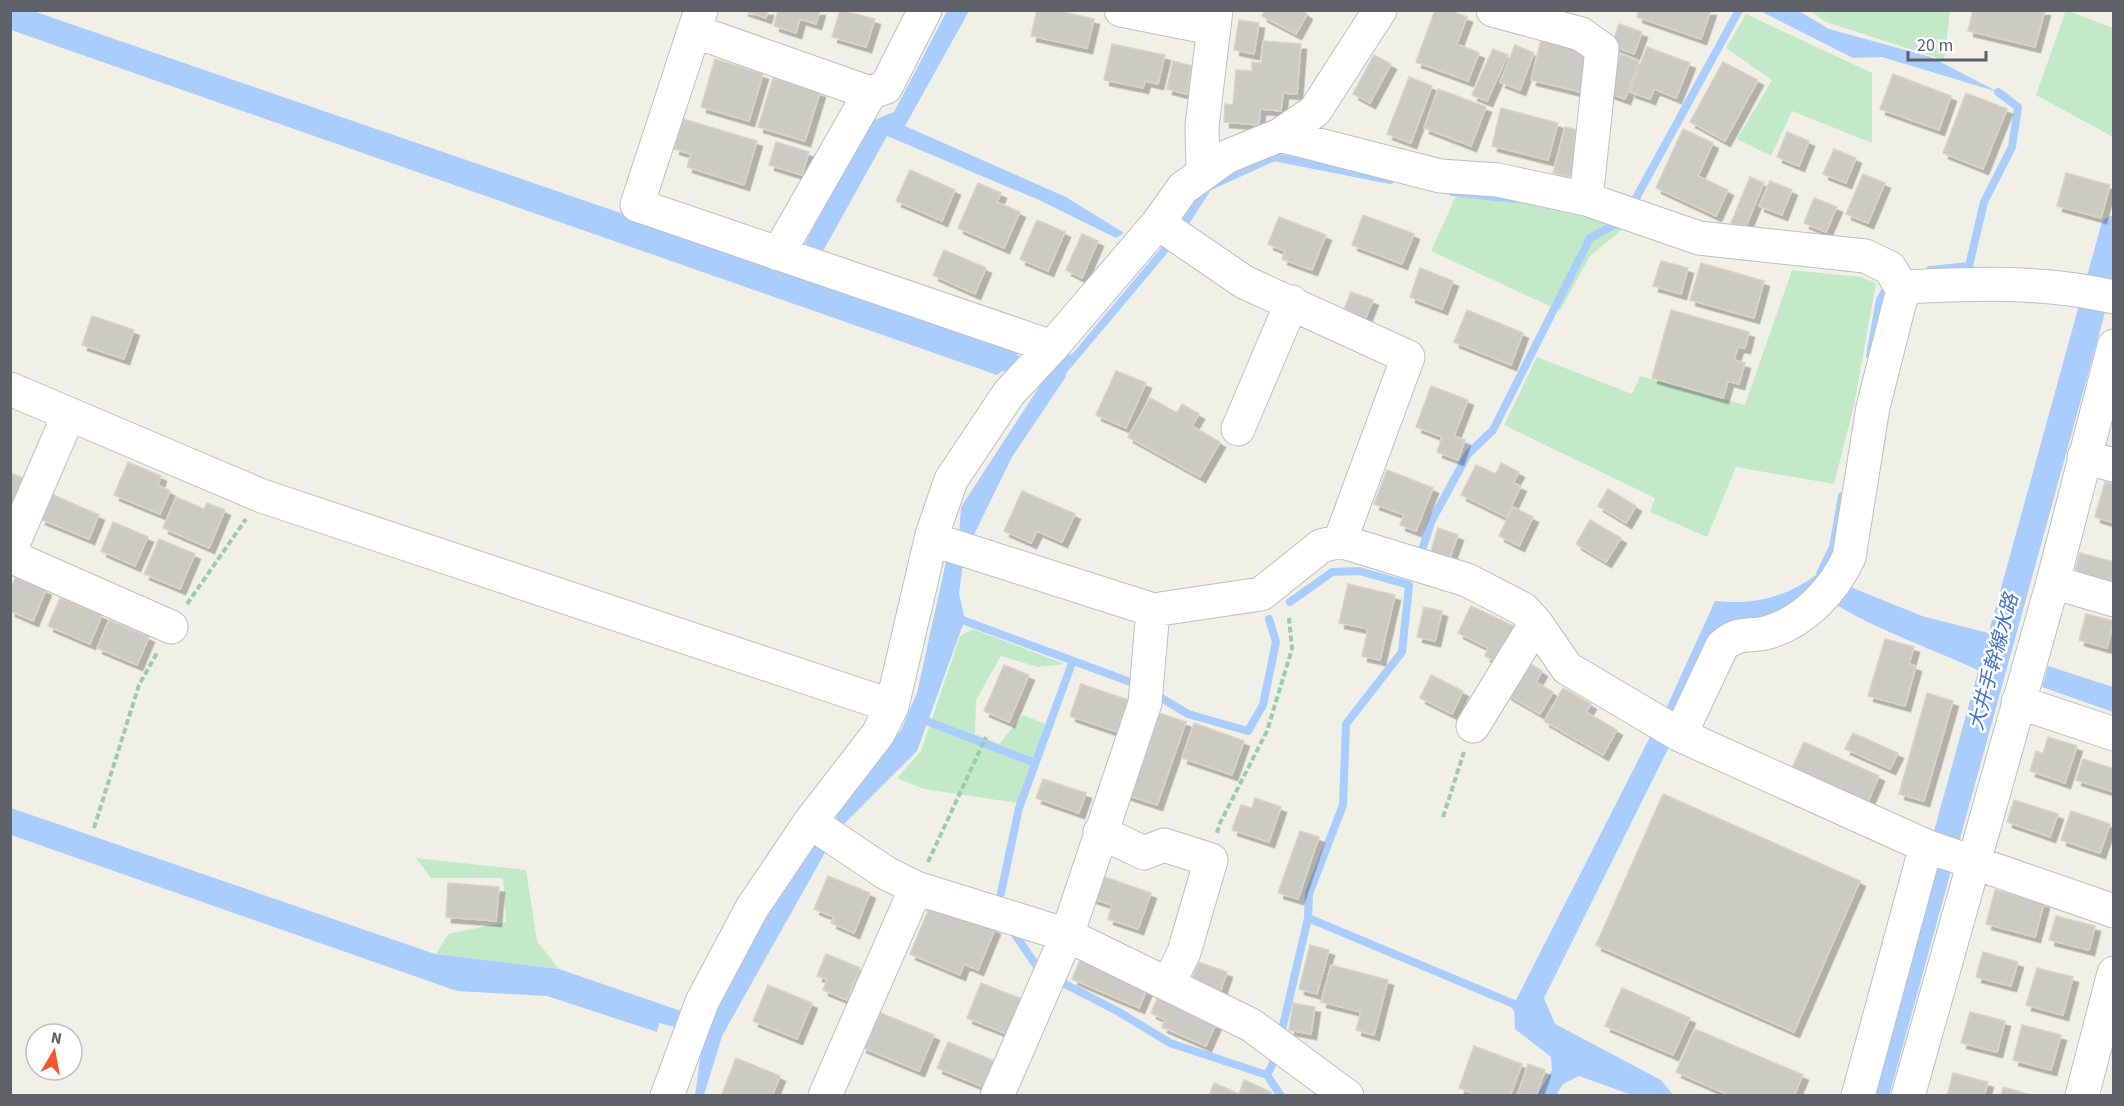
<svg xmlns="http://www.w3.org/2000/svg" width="2124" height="1106" font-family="'Source Sans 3','Noto Sans JP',sans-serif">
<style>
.green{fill:#c3eac8}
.water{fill:#a9cdff}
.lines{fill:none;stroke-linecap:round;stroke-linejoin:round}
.stream{stroke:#a9cdff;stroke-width:8}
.canal{stroke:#a9cdff;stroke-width:27}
.building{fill:#cccbc3;stroke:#d7d4c5;stroke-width:1.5;filter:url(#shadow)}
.minor-casing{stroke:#bebfc6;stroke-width:35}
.path{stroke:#9bcbb0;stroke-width:4;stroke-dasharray:6 3;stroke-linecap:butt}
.minor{stroke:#fff;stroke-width:33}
.labels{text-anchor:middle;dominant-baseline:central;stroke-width:5;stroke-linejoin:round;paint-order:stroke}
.water-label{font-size:20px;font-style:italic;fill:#4371cb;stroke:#fff}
</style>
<defs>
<filter id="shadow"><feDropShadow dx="5.5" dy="5.5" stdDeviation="0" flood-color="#0004"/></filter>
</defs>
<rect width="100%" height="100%" fill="#f1f0e7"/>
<path class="green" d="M2066,10l47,18v109l-77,-42z
M1811,11h139l-6,49 -118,-38z
M1746,14l126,59v70l-80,-32 -21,45 -34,-17 35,-59 -46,-32z
M1459,189l142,23 23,16 -34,28 -30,55 -129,-60z
M1792,270l69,7 15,6 -22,122 -20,79 -98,-17 -29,70 -57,-25 5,-14 -151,-73 33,-68 95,37 8,-18 105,29z
M973,629l92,35 -27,3 -37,-11 -25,44 -1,34 24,10 24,-29 23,9 -29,79 -93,-14 -27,-11 24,-27 39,-115z
M416,858l110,12 11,71 22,28 -123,-15 12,-20 58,-12 -3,-44h-72z"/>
<path class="water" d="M11,11h22l986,339 -2,5 5,3 -12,14 -8,-1 -5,4 -986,-345z
M947,11h22l-64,115 161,71 58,36 -8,5 -77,-38 -152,-64 -69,124 -17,-9 68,-129 25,-10z
M1760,11h39l30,18 102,28 67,35 -116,-35 -29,1z
M1071,353l-6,25 -53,79 -48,98 -5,39 6,25 -48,132 -74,74 -7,-5 3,-14 62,-76 16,-37 30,-136 12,-22 2,-28 91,-140z
M1839,546l-25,43 -38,26 -52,11 -46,96 -15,-7 52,-114c37,4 70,-3 101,-26 9,-6 16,-20 23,-29z
M1848,586l74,30 70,18 -10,38c-51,-24 -104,-41 -152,-71z
M2048,666l65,21v25l-71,-25z
M1651,735l18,12 -125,251 11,26 106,56 12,15h-41l-53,-19 -16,8 -7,11h-19l15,-25 -1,-13 -36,-28 -1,-25z
M11,808l424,146 124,15 122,42 -6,16 -16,-4 -2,9 -110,-36 -90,-5 -446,-156z
M817,845l9,6 -104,185 -18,59 -9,1 7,-52 30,-67 72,-126z"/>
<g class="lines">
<path class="stream" d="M1452,192l62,7
M1636,198l103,-188
M1184,224l24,-37 66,-30 116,23
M1930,270l39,-4 15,-64 28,-55 6,-40 -20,-15
M1870,355l10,-55 9,-16
M1063,371l105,-125
M1420,556l12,-36 36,-66 25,-24 97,-192 28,-15
M1820,574l13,-27 9,-51
M957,618l176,65
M1158,696l30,18 60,17 15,-26 13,-63 -7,-23
M919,718l116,45
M1001,893l18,-85 53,-145
M1308,918l206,86 5,8
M1014,933l24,35
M1063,983l56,29 51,31 97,32
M1282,1030l26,-112 1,-24 34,-89 3,-81 56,-72 7,-67 -50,-14 -27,1 -42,30
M1274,1061l-7,14 14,21"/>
<path class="canal" d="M1875,1096l239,-867"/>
</g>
<path class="building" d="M742,10h26l-2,8z
M778,10h42l-4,14 -16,-5 -4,14 -22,-7z
M840,10l35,9 -9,28 -34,-10z
M1037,10h18l39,9 -7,29 -56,-12z
M1265,10h36l6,4 -11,20 -34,-18z
M1435,10h14l18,7 -10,27 22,9 -11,28 -52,-19z
M1639,10h72l-10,29 -64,-22z
M1973,10h72l-10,37 -67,-16z
M1239,20l20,3 -5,31 -20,-4z
M1619,24l23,8 -8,22 -22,-9z
M1542,36l51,13 -12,43 -50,-12z
M1263,41l38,3 -4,50 -14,-1 -2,18 -21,-2 -1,16 -35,-3 1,-18 8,1 3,-35 16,1v-9l9,1z
M1112,44l53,11 -7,29 -13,-3 -2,7 -39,-8z
M1515,45l19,8 -14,37 -20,-8z
M1647,47l43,16 -14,35 -22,-9 -4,10 -20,-7z
M1493,49l15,6 -21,46 -15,-6z
M1620,54l19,7 -14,38 -19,-7z
M1374,55l17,9 -21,39 -17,-9z
M715,59l48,15 -14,47 -48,-14z
M1173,61l19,5 -5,28 -20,-5z
M1723,62l35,18 -33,61 -35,-19z
M1893,74l58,22 -12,34 -59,-21z
M1409,77l23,9 -21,57 -24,-9z
M773,78l47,14 -15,49 -47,-14z
M1438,89l48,18 -15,39 -47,-18z
M1966,93l41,16 -24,60 -40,-16z
M1501,108l57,15 -10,37 -56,-14z
M683,119l74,22 -13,44 -57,-18 4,-13 -17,-5z
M1565,127l23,6 -12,45 -23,-5z
M1683,129l30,14 -15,33 30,14 -12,26 -60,-28z
M1787,132l22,9 -10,25 -22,-9z
M776,142l33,10 -7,23 -33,-10z
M1834,149l22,9 -10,25 -23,-9z
M910,170l45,20 -13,31 -46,-20z
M2066,173l44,12 -9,33 -44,-12z
M1863,174l22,9 -17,40 -22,-9z
M1750,177l14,6 -19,45 -14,-5z
M1770,181l22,9 -10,25 -23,-9z
M978,183l23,10 -4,9 23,10 -16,36 -46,-20z
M1814,198l23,9 -11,25 -22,-9z
M1363,215l51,19 -12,30 -50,-19z
M1279,217l47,18 -14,35 -30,-11 3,-8 -17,-7z
M1037,220l28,12 -17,39 -28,-12z
M1082,234l16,7 -16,37 -16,-8z
M944,250l42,18 -11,26 -42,-19z
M1661,261l27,7 -7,26 -28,-8z
M1701,263l63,18 -10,37 -64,-18z
M1420,268l33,13 -11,28 -32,-12z
M1351,292l22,8 -9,22 -22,-8z
M1467,310l56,23 -12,32 -57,-23z
M1671,310l78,22 -4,16 -7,-1 -4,13 11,3 -6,21 -11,-3 -5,17 -71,-20z
M92,316l42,14 -10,29 -42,-14z
M1116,371l30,12 -20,45 -30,-13z
M1431,386l37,14 -14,36 11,4 -7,20 -21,-8 5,-15 -26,-10z
M1150,398l27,15 5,-9 17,10 -7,12 28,16 -20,35 -72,-40z
M128,462l33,14 -3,9 12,6 -10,23 -46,-19z
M1501,463l18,9 -6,11 8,3 -15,31 -45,-22 15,-30 20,9z
M1387,470l46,18 -17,43 -16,-6 4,-10 -30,-11z
M10,473l15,6 -15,34z
M2105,482l9,2v39l-19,-6z
M1608,489l28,17 -10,17 -28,-17z
M1022,491l53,23 -13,28 -25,-11 -6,12 -27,-12z
M51,494l48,21 -10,24 -49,-20z
M176,497l28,12 3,-6 18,7 -16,38 -46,-20z
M1513,507l20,10 -14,29 -20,-10z
M1590,520l31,18 -15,24 -30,-18z
M113,522l35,15 -13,29 -34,-15z
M1438,528l20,7 -10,28 -19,-6z
M159,539l36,15 -15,35 -36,-15z
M2080,553l34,9 -2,20 -37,-11z
M16,577l30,13 -13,31 -23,-10v-21z
M1348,584l47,11 -15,65 -18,-4 6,-27 -29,-6z
M60,598l42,17 -12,29 -42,-18z
M1471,606l45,21 -18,36 -13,-7 3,-8 -30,-15z
M1424,607l18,4 -7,30 -18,-4z
M2086,614l28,7 -7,27 -28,-8z
M109,620l40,17 -12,28 -40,-17z
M1885,639l29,8 -5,17 7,2 -11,40 -37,-10z
M1526,661l16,10 -6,11 17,10 -13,22 -34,-20z
M1004,665l25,10 -20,47 -25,-11z
M1431,675l32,16 -11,23 -32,-16z
M1081,684l50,17 -11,32 -50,-17z
M1563,688l28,16 -5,8 31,18 -14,25 -59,-34z
M1927,693l26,8 -29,100 -25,-7z
M1153,711l33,11 -29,83 -33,-11z
M1194,723l50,18 -12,34 -50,-17z
M1853,733l45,20 -8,16 -45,-20z
M2048,737l29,9 -12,37 -35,-12 6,-20 7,3z
M1804,742l75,34 -12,28 -76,-34z
M2083,759l31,10v23l-38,-12z
M1043,779l43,14 -7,20 -43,-15z
M1663,794l197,87 -66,151 -198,-87z
M1255,798l26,9 -12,35 -37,-12 9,-25 11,3z
M2014,800l44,14 -8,23 -43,-15z
M2071,811l39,13 -10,29 -39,-13z
M1300,831l19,6 -21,62 -20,-6z
M1099,875l52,18 -13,36 -30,-10 4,-14 -21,-7z
M828,876l42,17 -16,40 -23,-10 3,-6 -20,-8z
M448,883l51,4 -3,34 -50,-4z
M1995,890l49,13 -9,34 -49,-13z
M931,903l64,26 -17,41 -14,-6 -4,11 -50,-21z
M2056,916l39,10 -6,24 -40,-10z
M1310,945l19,5 -12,44 -18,-5z
M1983,952l35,10 -7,24 -35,-9z
M826,954l34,14 -13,32 -24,-10 4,-11 -10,-3z
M1081,958l67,29 -9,21 -67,-29z
M1198,962l29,10 -7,21 -29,-10z
M1331,965l57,15 -14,55 -18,-5 5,-18 -40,-10z
M2037,968l36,9 -10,38 -37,-10z
M981,983l41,16 -15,35 -40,-16z
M768,985l44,18 -15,36 -44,-18z
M1622,988l68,30 -17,37 -68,-29z
M1159,994l59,25 -12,27 -44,-19 3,-7 -14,-7z
M1293,1003l22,4 -4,27 -22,-4z
M876,1011l58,24 -15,36 -58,-24z
M1970,1012l35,9 -8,31 -36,-9z
M2022,1025l39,10 -10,35 -38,-10z
M1695,1029l108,46 -9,21h-63l-55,-24z
M948,1042l49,20 -11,26 -49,-20z
M1474,1046l48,18 -12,32h-30l-21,-8z
M736,1058l44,18 -8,20 -50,-2z
M1528,1064l17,6 -9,26h-19z
M1953,1073l35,9 -4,14h-37z
M1244,1080l27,12 -1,4h-61l5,-13 25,11z
M2003,1087l31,9h-33z"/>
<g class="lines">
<defs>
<path id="minor" d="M701,10l-64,195 415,142
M1121,10l91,18
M1493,10l88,24 21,15 -16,150
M694,31l176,62
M1280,135l160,41 58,4 88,19 113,39 166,18 25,12 8,14 8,5c71,-4 137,-6 208,10
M1203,172l-1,-46 14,-116
M1158,223l86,59 164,75 -68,184
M778,254l92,-161 16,-6 39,-77
M10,389l252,107 630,210
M1238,429l54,-127
M2084,457l30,8
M931,539l222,71 108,-16 60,-48 19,-5 127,39 56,29 13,14 31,45 113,67 246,111 188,65
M10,551l59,-137
M10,556l161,71
M2053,582l61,18
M2018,702l96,32
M1473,726l63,-103
M1680,735l42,-89c18,-16 27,-8 47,-14 36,-11 65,-42 80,-75l24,-150 27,-106 6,-14
M810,822l76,51 30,15 151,47 184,90 96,71
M1100,832l44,21 20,-8 47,15 -27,92 -15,31
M667,1096l35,-94 50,-94 58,-86 68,-88 14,-28 40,-171 19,-55 58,-87 43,-46 106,-124 25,-35 43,-31 54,-22 35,-24 65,-101
M825,1096l91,-208
M997,1096l70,-161 78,-232 8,-93
M1858,1096l68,-250
M1908,1096l145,-514 61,-236
M2082,1096l32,-123"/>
</defs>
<use href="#minor" class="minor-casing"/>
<path class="path" d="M187,604l59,-85
M1443,817l21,-65
M94,828l45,-143 19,-34
M1217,833l3,-10 47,-92 25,-82 -3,-31
M928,862l58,-125"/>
<use href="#minor" class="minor"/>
</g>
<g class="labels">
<g class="water-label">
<text transform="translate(1994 662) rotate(-75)">大井手幹線水路</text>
</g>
</g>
<rect width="2124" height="1106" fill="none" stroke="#5e6168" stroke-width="24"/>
<g transform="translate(54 1052) rotate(10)"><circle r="28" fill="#ffffff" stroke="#bfc0c3" stroke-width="1.5"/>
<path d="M0-4.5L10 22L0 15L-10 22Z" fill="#f3582b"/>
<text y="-9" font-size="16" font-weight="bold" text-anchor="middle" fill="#5e6168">N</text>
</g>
<path d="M1908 51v9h78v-9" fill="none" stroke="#5e6168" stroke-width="3"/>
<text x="1917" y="51" font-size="18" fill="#5e6168" stroke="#ffffff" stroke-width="4.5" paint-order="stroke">20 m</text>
</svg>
